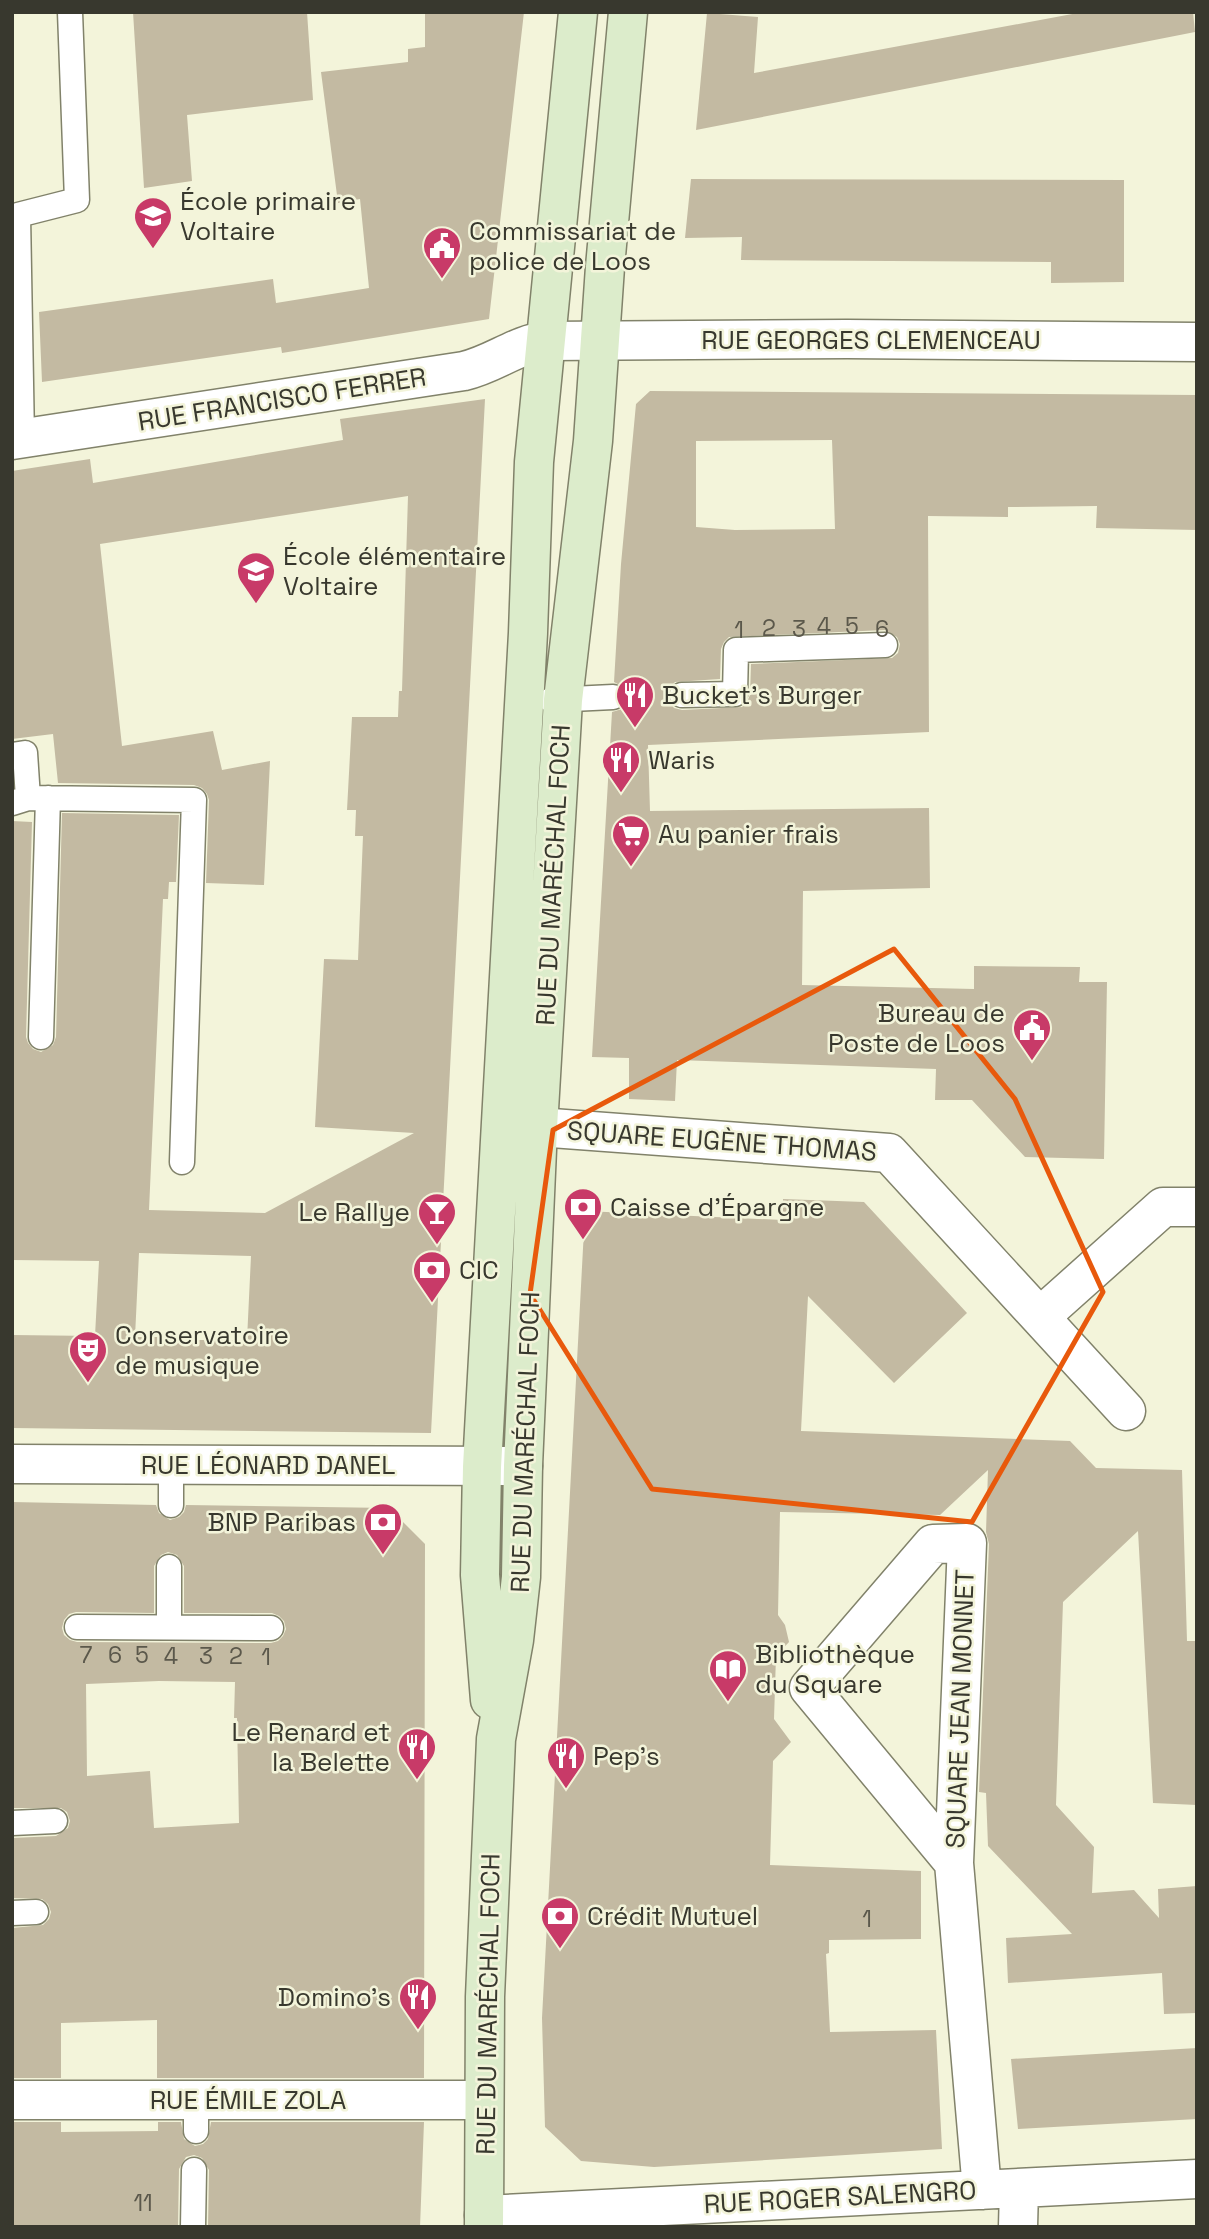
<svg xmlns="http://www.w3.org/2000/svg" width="1209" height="2239" font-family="'Space Grotesk',sans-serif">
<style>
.building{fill:#c3baa2;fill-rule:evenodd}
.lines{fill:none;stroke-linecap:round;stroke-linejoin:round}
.service-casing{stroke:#81826a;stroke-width:27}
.minor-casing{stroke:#81826a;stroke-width:41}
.secondary-casing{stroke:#81826a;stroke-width:41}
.service{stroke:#fff;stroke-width:24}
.minor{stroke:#fff;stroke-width:38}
.secondary{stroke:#dceccb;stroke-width:38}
.marked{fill:none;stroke:#e8590c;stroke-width:5;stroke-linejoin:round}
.labels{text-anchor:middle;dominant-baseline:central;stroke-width:5;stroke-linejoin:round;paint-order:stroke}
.number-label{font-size:23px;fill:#5b584b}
.poi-label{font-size:26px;fill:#38382e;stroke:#f3f4da;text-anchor:start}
.street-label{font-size:26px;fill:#38382e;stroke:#f3f4da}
</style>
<rect width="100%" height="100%" fill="#f3f4da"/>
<path class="building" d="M133,12h174l6,88 -126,15 5,66 -48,7z
M425,12h99l-35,307 -207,34 -1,-6 -239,35 -3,-70 234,-33 3,24 93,-15 -9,-89 -22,4 -17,-131 87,-10v-13l17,-2z
M1083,12h110l2,20 -499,98 11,-117 51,4 -4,56z
M691,179l433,1v102l-73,1v-21l-310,-2 1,-23 -57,1z
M650,391l547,4v135l-101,-2 1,-22 -89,1v10l-80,-1 1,216 -281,13 2,66 279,-3 1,80 -127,3 -1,94 172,4v-23l106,1 -1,15h28l-3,177 -79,-2 -53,-57h-37l1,-31 -259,-9 -2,41 -46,-2v-41l-37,-1 20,-345 10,-3 6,-12 -3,-9 -11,-6 7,-118 15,-160zM832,440l3,89 -100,1 -39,-3v-86zM885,630l12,7 3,7 -2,9 -6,5 -141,6 -1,31 -3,7 -5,5 -60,3 -8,-2 -5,-6v-14l6,-6 45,-3 1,-30 3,-7 5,-5z
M485,399l-54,1034 -419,-5v-93l83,1 4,-75 -87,-1v-439l20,1 -6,215 2,6 5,6 8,3 12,-7 3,-8 6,-224 117,2 -3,67h-7l-1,17h-5l-14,311 116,3 149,-80 -99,-6 9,-168 34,1 5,-124h-8l1,-26h-9l5,-93h46l1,-26h3l6,-195 -308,48 22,202 91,-15 9,39 48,-9 -6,124 -58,-2 3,-83 -2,-6 -5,-6 -8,-3 -136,-2 -5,-49 -41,5v-268l78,-12 3,24 250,-43 -3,-21zM139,1253l112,3 -4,84h-81v-3h-31z
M783,1199l81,3 103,111 -73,70 -86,-87 -7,135 269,10 26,27 86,2 5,171h10v164l-44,-2 -15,-272 -75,71 -7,203 38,42 -2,46 42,-3 25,28 -1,-29 39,-3v127l-33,1 -2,-41 -154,10 -2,-45 66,-4 -84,-88 -2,-53 -7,-1 10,-248 -3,-12 2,-62 -48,45 -160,-3 -2,103 7,10 4,17 -13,14 -2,63 17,23 -18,19 -3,104 151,6v68l-92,1v13l-3,1 4,78 106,-2 6,119 -288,18 -73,-6 -36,-34 -3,-109 43,-807 198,9z
M12,1502l144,3 3,8 11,7 9,-3 5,-5 2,-7 203,3 36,36 -1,534h-267v-58l-96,3v55h-49v-150l31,-3 6,-6 2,-7 -3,-8 -6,-5 -30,-1v-60l44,-2 12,-8 2,-7 -3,-9 -6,-4h-49zM168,1552l9,3 7,11v47h88l7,3 5,5 2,8 -3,7 -5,5 -7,2 -194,-1 -7,-2 -6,-5 -2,-7 2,-8 5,-6 7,-2 78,1v-47l7,-11zM159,1681l76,1 -1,36h3l2,105 -85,5 -4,-57 -63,5 -1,-92z
M1197,2048v71l-179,10 -7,-70z
M12,2122h49v10l97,-1v-9h23l3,17 11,7 8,-2 5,-5 3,-17h213l-4,105h-212l1,-57 -7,-12 -8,-3 -8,2 -7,12 -1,58h-166z"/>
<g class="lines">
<defs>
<path id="service" d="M22,439l-4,-224 59,-15 -7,-188
M682,695l53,-1 1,-44 149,-5
M551,700l62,-3
M12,755l13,-2 3,45
M12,803l16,-5 166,2 -12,362
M41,1037l7,-239
M171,1505v-41
M77,1627l194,1
M169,1627v-60
M12,1823l43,-2
M12,1913l24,-1
M196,2131v-31
M193,2227l1,-57"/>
<path id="minor" d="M12,440l452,-69c30,-7 53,-27 82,-30l301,-2 350,3
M507,1127h31l351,26 237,258
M1041,1316l122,-109h34
M12,1464l511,2
M954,1863l-145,-175 124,-144 34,-1 -13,320 28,327
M12,2100h472
M484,2215l713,-36
M1018,2227l1,-39"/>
<path id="secondary" d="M490,1700l-10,-125 2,-108 46,-834 6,-171 44,-450
M484,2227l1,-230 11,-258 18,-99 7,-63 2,-111 15,-339 25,-427 30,-259 12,-174 23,-255"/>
</defs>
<use href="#service" class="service-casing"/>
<use href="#minor" class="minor-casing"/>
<use href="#secondary" class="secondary-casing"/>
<use href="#service" class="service"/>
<use href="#minor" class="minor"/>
<use href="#secondary" class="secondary"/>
</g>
<path class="marked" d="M894,949l121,150 88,193 -131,230 -320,-33 -122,-195 23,-164z"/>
<defs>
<symbol id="school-pin" viewBox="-11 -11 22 30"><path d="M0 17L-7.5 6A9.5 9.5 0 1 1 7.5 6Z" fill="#c83a68" stroke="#f3f4da"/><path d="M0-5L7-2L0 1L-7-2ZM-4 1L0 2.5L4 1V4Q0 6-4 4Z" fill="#fff"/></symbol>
<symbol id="civic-pin" viewBox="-11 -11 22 30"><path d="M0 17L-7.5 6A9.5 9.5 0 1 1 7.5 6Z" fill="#c83a68" stroke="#f3f4da"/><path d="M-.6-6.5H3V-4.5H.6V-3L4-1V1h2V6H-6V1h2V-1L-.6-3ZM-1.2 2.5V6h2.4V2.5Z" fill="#fff"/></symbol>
<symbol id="restaurant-pin" viewBox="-11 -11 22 30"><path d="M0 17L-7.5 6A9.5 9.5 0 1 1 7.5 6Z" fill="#c83a68" stroke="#f3f4da"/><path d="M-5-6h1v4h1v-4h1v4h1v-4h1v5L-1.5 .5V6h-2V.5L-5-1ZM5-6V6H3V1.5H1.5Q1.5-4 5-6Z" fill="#fff"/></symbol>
<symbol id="supermarket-pin" viewBox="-11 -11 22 30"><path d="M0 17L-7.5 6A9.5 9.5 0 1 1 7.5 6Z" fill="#c83a68" stroke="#f3f4da"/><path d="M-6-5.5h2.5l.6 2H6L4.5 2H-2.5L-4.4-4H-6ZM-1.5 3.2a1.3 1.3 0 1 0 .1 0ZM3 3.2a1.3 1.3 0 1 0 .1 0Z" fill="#fff"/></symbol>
<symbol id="bank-pin" viewBox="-11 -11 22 30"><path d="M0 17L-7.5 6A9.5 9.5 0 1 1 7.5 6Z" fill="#c83a68" stroke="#f3f4da"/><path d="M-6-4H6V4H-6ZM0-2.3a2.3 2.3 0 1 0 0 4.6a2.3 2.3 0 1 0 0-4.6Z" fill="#fff"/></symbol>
<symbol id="bar-pin" viewBox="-11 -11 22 30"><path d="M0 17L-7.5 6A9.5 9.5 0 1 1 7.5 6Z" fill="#c83a68" stroke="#f3f4da"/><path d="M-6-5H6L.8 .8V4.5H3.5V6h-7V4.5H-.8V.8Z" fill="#fff"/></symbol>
<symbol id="theatre-pin" viewBox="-11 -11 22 30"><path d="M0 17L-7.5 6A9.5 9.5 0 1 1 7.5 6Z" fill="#c83a68" stroke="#f3f4da"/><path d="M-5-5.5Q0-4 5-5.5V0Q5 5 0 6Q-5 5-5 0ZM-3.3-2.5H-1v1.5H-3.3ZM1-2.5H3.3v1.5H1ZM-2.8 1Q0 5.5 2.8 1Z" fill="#fff"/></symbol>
<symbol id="library-pin" viewBox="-11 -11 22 30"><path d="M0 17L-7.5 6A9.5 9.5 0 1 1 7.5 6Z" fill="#c83a68" stroke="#f3f4da"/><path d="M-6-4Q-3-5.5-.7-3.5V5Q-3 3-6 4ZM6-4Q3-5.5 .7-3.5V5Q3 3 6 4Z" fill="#fff"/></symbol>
</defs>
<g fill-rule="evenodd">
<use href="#school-pin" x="131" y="194" width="44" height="60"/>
<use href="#civic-pin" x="420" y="224" width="44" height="60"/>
<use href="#school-pin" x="234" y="549" width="44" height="60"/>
<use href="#restaurant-pin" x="613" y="673" width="44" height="60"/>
<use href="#restaurant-pin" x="599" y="738" width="44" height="60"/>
<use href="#supermarket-pin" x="609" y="812" width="44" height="60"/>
<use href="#civic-pin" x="1010" y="1006" width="44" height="60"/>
<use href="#bank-pin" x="561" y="1185" width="44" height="60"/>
<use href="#bar-pin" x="415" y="1190" width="44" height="60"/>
<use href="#bank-pin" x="410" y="1248" width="44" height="60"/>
<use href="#theatre-pin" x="66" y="1328" width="44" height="60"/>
<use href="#bank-pin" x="361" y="1500" width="44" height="60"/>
<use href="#library-pin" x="706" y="1647" width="44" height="60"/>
<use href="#restaurant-pin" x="395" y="1725" width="44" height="60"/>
<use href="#restaurant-pin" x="544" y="1734" width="44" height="60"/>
<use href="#bank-pin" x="538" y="1894" width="44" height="60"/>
<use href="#restaurant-pin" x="396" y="1975" width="44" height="60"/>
</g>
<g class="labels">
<g class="number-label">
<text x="824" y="626">4</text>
<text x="852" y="626">5</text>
<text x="769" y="628">2</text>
<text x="799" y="629">3</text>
<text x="882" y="629">6</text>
<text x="739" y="630">1</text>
<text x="86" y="1655">7</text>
<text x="115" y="1655">6</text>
<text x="142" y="1655">5</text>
<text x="171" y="1656">4</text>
<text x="206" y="1656">3</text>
<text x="236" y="1656">2</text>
<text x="266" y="1657">1</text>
<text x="867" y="1919">1</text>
<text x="143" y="2203">11</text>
</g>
<g class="poi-label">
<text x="180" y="201">École primaire<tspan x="180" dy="30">Voltaire</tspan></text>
<text x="469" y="231">Commissariat de<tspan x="469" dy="30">police de Loos</tspan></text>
<text x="283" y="556">École élémentaire<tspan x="283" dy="30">Voltaire</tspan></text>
<text x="662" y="695">Bucket's Burger</text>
<text x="648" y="760">Waris</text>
<text x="658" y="834">Au panier frais</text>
<text x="1005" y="1013" text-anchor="end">Bureau de<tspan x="1005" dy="30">Poste de Loos</tspan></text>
<text x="610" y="1207">Caisse d'Épargne</text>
<text x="410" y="1212" text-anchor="end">Le Rallye</text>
<text x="459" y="1270">CIC</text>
<text x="115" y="1335">Conservatoire<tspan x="115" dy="30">de musique</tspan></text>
<text x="356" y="1522" text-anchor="end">BNP Paribas</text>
<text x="755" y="1654">Bibliothèque<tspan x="755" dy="30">du Square</tspan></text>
<text x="390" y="1732" text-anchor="end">Le Renard et<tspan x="390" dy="30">la Belette</tspan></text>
<text x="593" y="1756">Pep's</text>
<text x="587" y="1916">Crédit Mutuel</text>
<text x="391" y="1997" text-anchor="end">Domino's</text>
</g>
<g class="street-label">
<text x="871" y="340">RUE GEORGES CLEMENCEAU</text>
<text transform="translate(282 399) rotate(-9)">RUE FRANCISCO FERRER</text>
<text transform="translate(553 875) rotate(-87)">RUE DU MARÉCHAL FOCH</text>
<text transform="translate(722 1141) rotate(4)">SQUARE EUGÈNE THOMAS</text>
<text transform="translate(525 1442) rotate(-88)">RUE DU MARÉCHAL FOCH</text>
<text x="268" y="1465">RUE LÉONARD DANEL</text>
<text transform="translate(960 1709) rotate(-88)">SQUARE JEAN MONNET</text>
<text transform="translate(488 2004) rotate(-89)">RUE DU MARÉCHAL FOCH</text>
<text x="248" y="2100">RUE ÉMILE ZOLA</text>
<text transform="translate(840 2197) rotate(-3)">RUE ROGER SALENGRO</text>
</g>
</g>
<rect width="1209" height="2239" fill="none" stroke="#38382e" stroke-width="28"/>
</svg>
